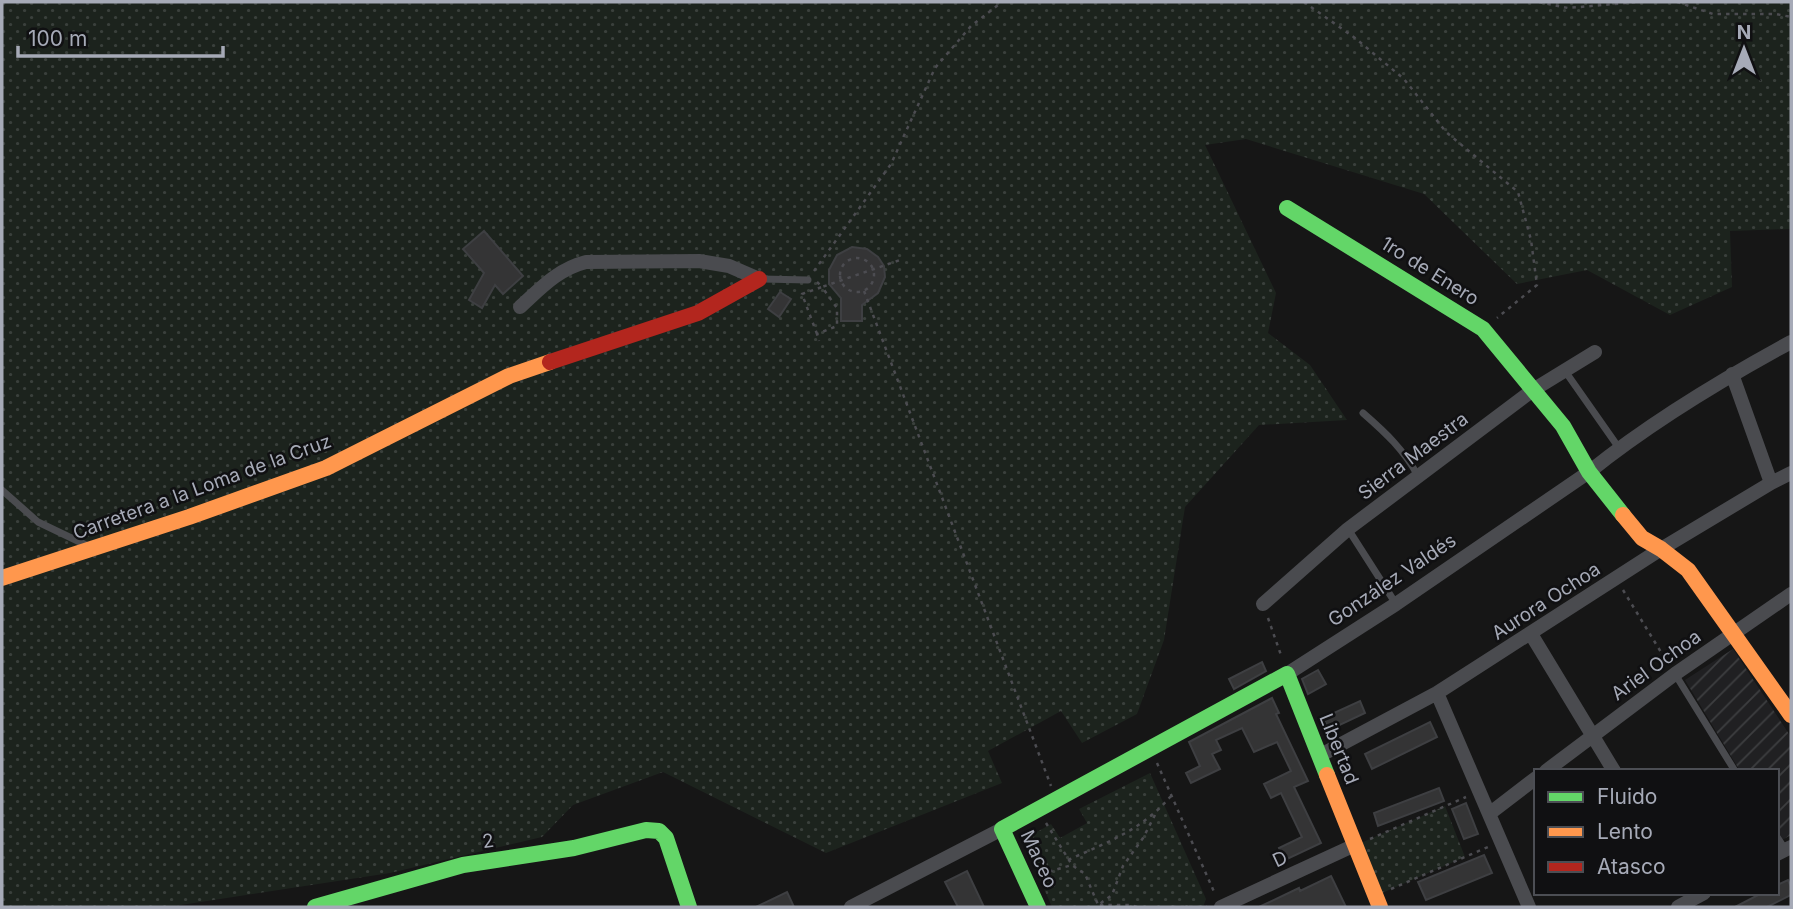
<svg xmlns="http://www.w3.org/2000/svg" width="1793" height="909" font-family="Inter,sans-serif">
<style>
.industrial{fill:url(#industrial-furrows)}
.grass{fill:url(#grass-dots)}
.building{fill:#343435;stroke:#3e3f42;stroke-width:2}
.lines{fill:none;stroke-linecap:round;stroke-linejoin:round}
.path{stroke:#4c4c51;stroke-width:2.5;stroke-dasharray:3.5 5;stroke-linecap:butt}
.lane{stroke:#4a4b4f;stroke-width:7}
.street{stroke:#4a4b4f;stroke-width:14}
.fast{stroke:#63d668;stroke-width:16}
.slow{stroke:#ff974d;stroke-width:16}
.jam{stroke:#b3261e;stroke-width:16}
.labels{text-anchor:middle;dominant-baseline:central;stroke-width:5;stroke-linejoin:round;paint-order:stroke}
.street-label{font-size:19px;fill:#a6aab7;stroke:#101012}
</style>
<defs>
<pattern id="industrial-furrows" width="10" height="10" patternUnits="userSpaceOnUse" patternTransform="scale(1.75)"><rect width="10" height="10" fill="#202022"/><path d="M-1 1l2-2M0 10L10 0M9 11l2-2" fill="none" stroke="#3d3e40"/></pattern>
<pattern id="grass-dots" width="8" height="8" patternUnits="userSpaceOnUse" patternTransform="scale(1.75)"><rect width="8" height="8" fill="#1c231d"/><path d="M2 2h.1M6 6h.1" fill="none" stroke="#3a403c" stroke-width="1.8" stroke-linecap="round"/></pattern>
</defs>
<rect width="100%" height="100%" fill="#161616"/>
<path class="industrial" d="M1733,649l58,88v98l-9,5 -5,-8v-61h-37l-55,-91z"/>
<path class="grass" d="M2,2h1789v227l-61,2 2,56 -62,28 -83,-45 -70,14 -93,-90 -178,-55 -41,6 71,148 -8,40 42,32 37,55 -88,5 -74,82 -21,133 -27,74 -55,29 -21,-32 -73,40 14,32 -176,70 -163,-81 -90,33 -31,32 -152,36 -222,34h-166z
M1150,773l56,126 -3,8h-151l-29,-67 28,-16 9,14 27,-15 -8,-14z
M1445,806l20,51 -83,36 -21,-50z"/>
<path class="building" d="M484,231l39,45 -20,18 -8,-9 -13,23 -13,-8 15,-27 -21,-24z
M852,247l15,2 11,8 6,9 1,11 -7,16 -16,12v16h-21v-23l-12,-14v-14l8,-15z
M780,292l11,7 -12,18 -11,-8z
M1262,662l4,9 -32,18 -5,-10z
M1318,670l8,14 -18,10 -6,-15z
M1272,698l7,15 -3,1 32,67 -14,6 27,56 -36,17 -6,-12 23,-11 -21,-44 -10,5 -7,-14 27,-13 -14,-29 -23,10 -12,-24 -26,12 5,10 -9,4 8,15 -29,14 -5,-10 14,-7 -11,-24z
M1360,701l5,12 -36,17 -6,-12z
M1430,722l7,15 -65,32 -7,-15z
M1439,788l5,13 -66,25 -4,-13z
M1466,803l12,31 -14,5 -12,-30z
M1484,855l8,18 -66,27 -8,-18z
M967,871l17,36h-26l-13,-25z
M1331,876l15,31h-87l40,-19 1,3z
M1788,880l3,7v8l-24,12h-32l27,-14h15v-8z
M787,892l7,15h-38z"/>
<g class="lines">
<path class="path" d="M1304,2l51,36 49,41 42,53 72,60 13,48 6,45 -40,33
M1539,2l29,6 69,-6
M1677,2l36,12h63l15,3
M840 275a17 17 0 1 1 34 0a17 17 0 1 1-34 0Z
M814,271l77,-107 44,-96 36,-42 31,-24
M817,282l5,5 78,-27
M864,291l187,495
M817,334l-15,-40 20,-7 15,21v18l-20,8 2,7
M1623,590l44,72
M1268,618l14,40
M1157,763l58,131
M1046,823l26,42 13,9 14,33
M1370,839l96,-42
M1068,860c40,-18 74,-30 103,-64
M1041,874l31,-9
M1391,889l97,-42
M1137,907l-6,-2h-33l14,-10 11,-29 20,-28 12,-23
M1172,907h35"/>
<path class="lane" d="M760,279l48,1
M1565,371l54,77
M1363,413c23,20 41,37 55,63
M2,490l36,32 48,23
M1348,529l48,75
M1675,674l60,97
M1777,837l8,12"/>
<path class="street" d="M520,307c21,-19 38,-38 66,-45l113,-1 30,5 30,13
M1732,374l39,109
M1263,604l85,-75 185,-139 62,-38
M1531,634l83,137
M1287,674l109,-70 193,-132c62,-50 132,-92 202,-130
M1437,693l92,214
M1319,756l118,-63 224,-144 110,-66 20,-10
M1546,771l129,-97 116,-80
M1489,814l47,-36
M1777,854l14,-7
M851,907l151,-78
M1221,907l134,-62
M1678,907l26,-14"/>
<path class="fast" d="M1287,208l196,121 80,97 26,46 34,43
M315,907l148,-42 111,-17 72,-18 13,1 7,7 23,69
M1038,907l-36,-78 285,-155 40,101"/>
<path class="slow" d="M1623,515l19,23 19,11 27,21 103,145
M2,578l187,-61 137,-49 183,-92 41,-14
M1327,775l53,132"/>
<path class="jam" d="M550,362l148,-49 61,-34"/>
</g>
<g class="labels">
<g class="street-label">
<text transform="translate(1430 271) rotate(32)">1ro de Enero</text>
<text transform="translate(1413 456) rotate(-37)">Sierra Maestra</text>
<text transform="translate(202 487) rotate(-20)">Carretera a la Loma de la Cruz</text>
<text transform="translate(1392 580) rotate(-34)">González Valdés</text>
<text transform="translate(1546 601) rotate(-33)">Aurora Ochoa</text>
<text transform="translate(1656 665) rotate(-36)">Ariel Ochoa</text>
<text transform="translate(1339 749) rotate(68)">Libertad</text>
<text transform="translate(488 841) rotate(-8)">2</text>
<text transform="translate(1039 859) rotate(65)">Maceo</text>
<text transform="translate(1280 859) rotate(-25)">D</text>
</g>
</g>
<rect width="1793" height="909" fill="none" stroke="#a6aab7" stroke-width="7"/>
<rect x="1534" y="769" width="245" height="126" fill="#101012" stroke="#4c4e54" stroke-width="2"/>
<rect x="1548" y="792" width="35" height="10" fill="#63d668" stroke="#4c4e54" stroke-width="2"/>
<text x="1597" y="804" font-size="21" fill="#a6aab7">Fluido</text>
<rect x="1548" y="827" width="35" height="10" fill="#ff974d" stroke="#4c4e54" stroke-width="2"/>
<text x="1597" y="839" font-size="21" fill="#a6aab7">Lento</text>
<rect x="1548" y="862" width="35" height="10" fill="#b3261e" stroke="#4c4e54" stroke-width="2"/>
<text x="1597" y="874" font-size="21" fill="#a6aab7">Atasco</text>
<g transform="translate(1744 49)" stroke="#101012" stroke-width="5" paint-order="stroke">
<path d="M0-5L12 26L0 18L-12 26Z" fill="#a6aab7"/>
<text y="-10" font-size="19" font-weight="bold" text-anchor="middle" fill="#a6aab7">N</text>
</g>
<path d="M18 46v10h205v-10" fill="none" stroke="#a6aab7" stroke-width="3.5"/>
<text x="28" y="46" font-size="21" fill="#a6aab7" stroke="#101012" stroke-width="5" paint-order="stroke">100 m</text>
</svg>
